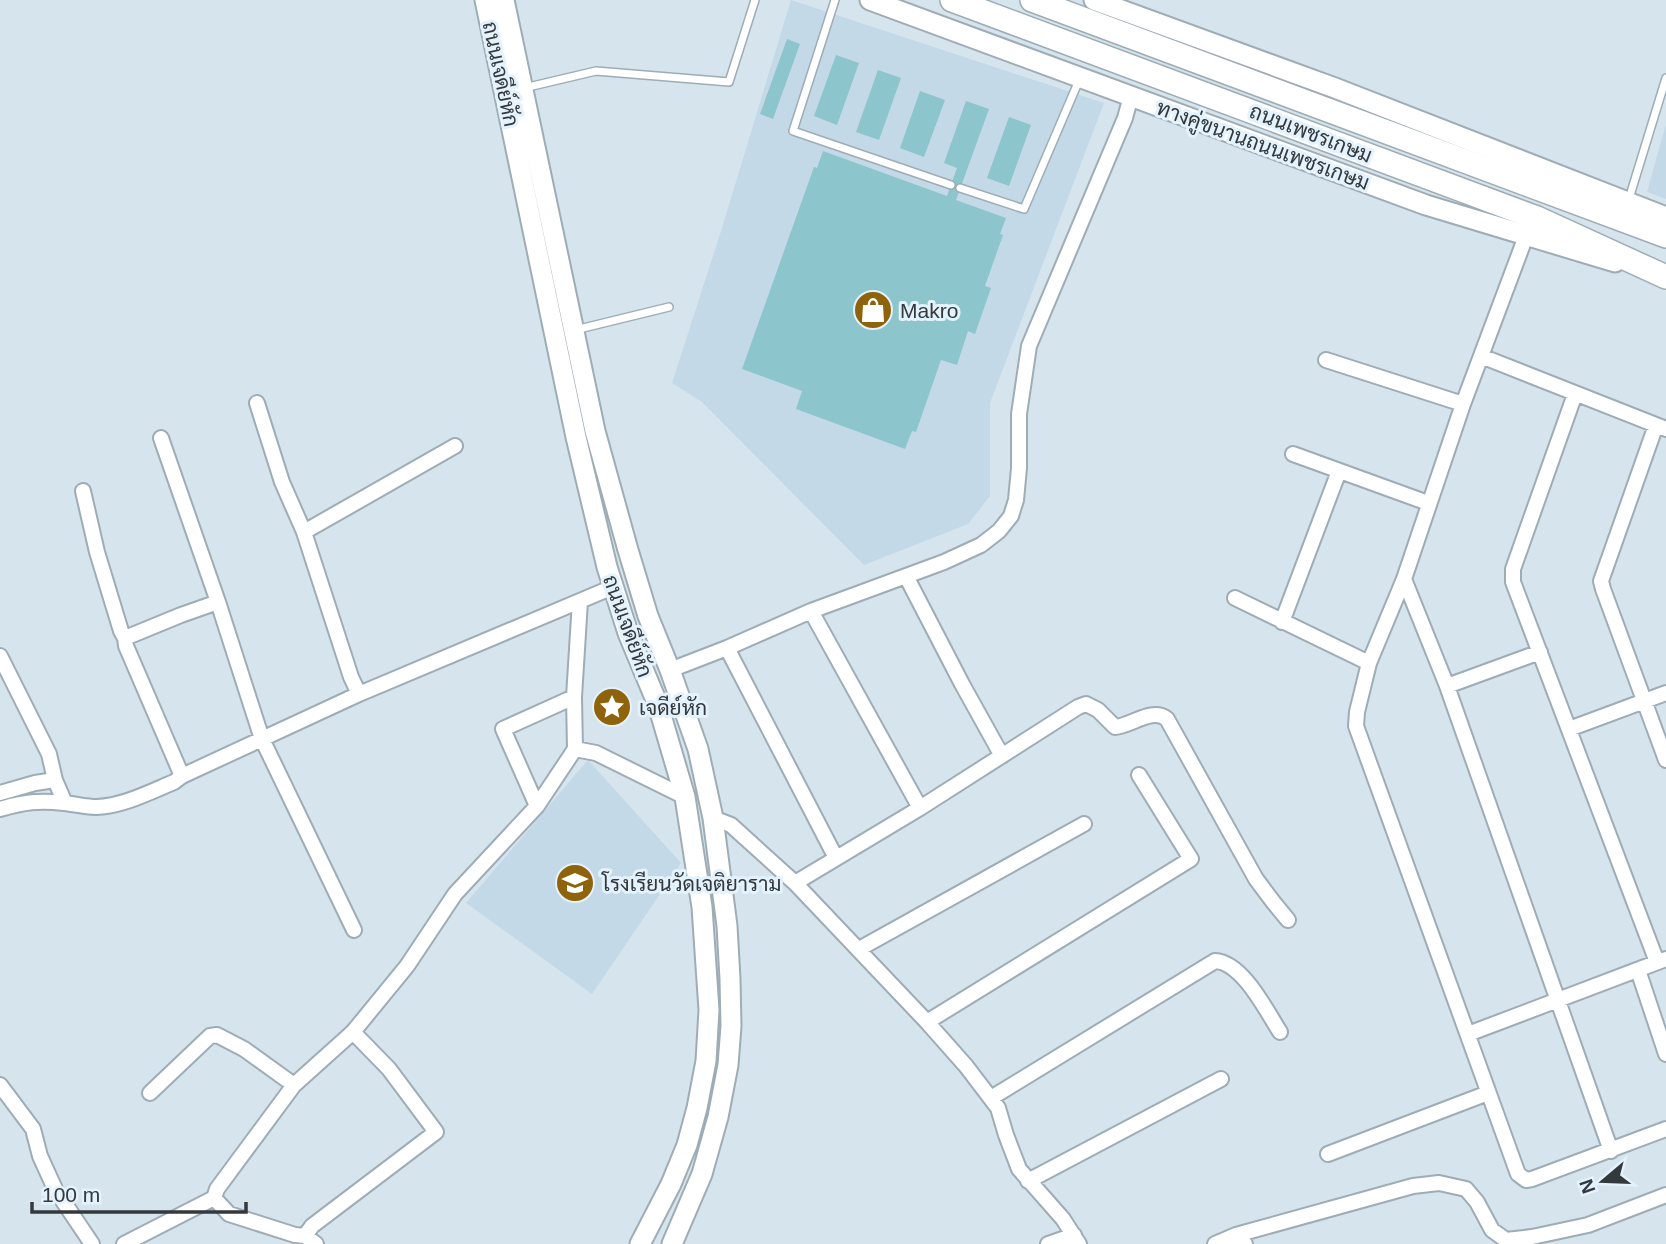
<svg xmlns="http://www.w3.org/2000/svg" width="1666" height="1244" font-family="Arial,Sarabun,sans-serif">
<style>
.built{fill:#c3d9e7}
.building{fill:#8dc5cc}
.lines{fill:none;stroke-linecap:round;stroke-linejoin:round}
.service-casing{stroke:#9eacb5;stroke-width:10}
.minor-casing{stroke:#9eacb5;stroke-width:18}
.secondary-casing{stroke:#9eacb5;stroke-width:23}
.trunk-casing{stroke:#9eacb5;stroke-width:26}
.service{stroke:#fff;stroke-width:7}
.minor{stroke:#fff;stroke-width:14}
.secondary{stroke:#fff;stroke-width:19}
.trunk{stroke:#fff;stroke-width:23}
.labels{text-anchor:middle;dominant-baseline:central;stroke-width:6;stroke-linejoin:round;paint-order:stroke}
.street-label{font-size:21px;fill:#34393d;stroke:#e3f2fc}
.poi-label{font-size:21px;fill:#34393d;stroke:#e3f2fc;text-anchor:start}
</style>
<rect width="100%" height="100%" fill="#d6e4ee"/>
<path class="built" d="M791,0l313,103 -114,300v93l-22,28 -104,41 -162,-163 -30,-19 50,-155z
M1666,124v75l-19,-7z
M588,760l93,103 -89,131 -126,-91z"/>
<path class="building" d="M787,39l13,5 -27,75 -13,-5z
M836,55l23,8 -22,62 -23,-9z
M878,70l23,8 -22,62 -23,-8z
M920,91l25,9 -21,57 -24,-9z
M966,101l23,8 -33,91 50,18 -6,16 3,1 -18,51 6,2 -16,46 -7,-3 -11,34 -16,-5 -25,72 -4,-1 -7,18 -109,-40 6,-18 -60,-22 72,-202 3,1 6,-17 124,45 10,-28 -13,-5z
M1009,117l22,8 -22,61 -22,-8z"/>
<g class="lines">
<defs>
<path id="service" d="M835,0l-42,131 158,54
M524,88l72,-17 133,11 26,-82
M960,188l64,21 56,-131
M1628,202l38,-124
M575,330l94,-23"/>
<path id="minor" d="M1526,236l-63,168 -59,175 -35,84 -12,49 -1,14 162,448 8,6 6,-1 134,-50
M1481,356l185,73
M1326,360l137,44
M1575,394l-62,175v13l144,380
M257,403l25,79 22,50 47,145 8,17
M1656,425l-55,156 2,8 63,171
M161,438l57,164 44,137 92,191
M1293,454l135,49
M83,491l14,61 24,79 4,7 1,8 56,130
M304,532l151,-86
M906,576l56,108 40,72
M1404,579l43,107 164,465
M1235,598l134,65
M811,611l109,197
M1282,622l57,-151
M125,638l56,-23 37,-13
M727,648l109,210
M0,656l49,98 6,26 10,23
M670,670l57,-22 84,-37 133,-49 37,-17 18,-14 12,-15 5,-16 3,-32v-54l10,-68 96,-228 6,-22
M1447,686l93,-34
M1569,729l97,-36
M575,749l-1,-52 6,-96
M0,793l35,-10 20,-3
M537,806l-34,-77 71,-32
M0,809c24,-7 39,-9 64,-6 11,1 22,4 33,4 26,-1 53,-15 77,-25l8,-6 177,-82 254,-107
M713,818l18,7 64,58 132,139 39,44 32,42 8,27 13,34 44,50 16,25
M795,883l125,-75 158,-101 8,-3 12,6 17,17c16,-1 37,-20 52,-8l89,160 18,24 14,17
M859,949l225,-125
M1638,970l28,84
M927,1022l264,-163 -52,-84
M1468,1034l198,-75
M0,1085l33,44 7,27 15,33 37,55
M150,1093l60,-57 7,-1 27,14 50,36
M991,1098l224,-137c27,1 51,49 65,71
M1328,1154l160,-61
M1028,1181l193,-102
M214,1198l15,16 66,21 10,1 11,8
M1236,1235l177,-49 26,-3 27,6 11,13 15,28 14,10 26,-3 56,-12 78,-30
M305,1236l7,-10 124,-94 -47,-63 -36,-37
M124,1244l90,-46 3,-9 77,-104 59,-53 54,-66 48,-72 82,-88 38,-57 21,4 89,44
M1048,1244l26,-9
M1215,1244l21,-9 9,9"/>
<path id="secondary" d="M485,0l91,437 31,130 21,66 30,72 27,92 17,110 7,103 -3,51 -9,47 -10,37 -16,39 -31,60
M504,0l91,431 33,119 20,66 22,54 28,79 15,69 14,108 3,53 1,47 -3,39 -10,52 -16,57 -30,70
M870,0l556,205 189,57
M1094,0l241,88 331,129"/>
<path id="trunk" d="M952,0l585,218 129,59
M1032,0l634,236"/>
</defs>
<use href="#service" class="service-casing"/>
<use href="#minor" class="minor-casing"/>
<use href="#secondary" class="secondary-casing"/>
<use href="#trunk" class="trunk-casing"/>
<use href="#service" class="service"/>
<use href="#minor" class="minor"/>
<use href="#secondary" class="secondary"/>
<use href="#trunk" class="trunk"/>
</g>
<defs>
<symbol id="shop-disc" viewBox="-11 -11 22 22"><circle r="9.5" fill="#8f630b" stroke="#e3f2fc"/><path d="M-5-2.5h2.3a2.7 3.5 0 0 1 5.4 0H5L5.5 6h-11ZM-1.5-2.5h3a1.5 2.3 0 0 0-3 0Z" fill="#fff"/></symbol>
<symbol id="sight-disc" viewBox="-11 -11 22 22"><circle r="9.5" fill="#8f630b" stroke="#e3f2fc"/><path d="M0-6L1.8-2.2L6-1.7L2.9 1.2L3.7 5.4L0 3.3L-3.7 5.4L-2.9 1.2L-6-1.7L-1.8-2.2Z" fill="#fff"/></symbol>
<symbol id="school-disc" viewBox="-11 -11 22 22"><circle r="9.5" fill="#8f630b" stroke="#e3f2fc"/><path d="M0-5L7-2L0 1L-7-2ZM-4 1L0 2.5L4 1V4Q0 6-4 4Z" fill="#fff"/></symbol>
</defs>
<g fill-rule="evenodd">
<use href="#shop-disc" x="851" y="288" width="44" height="44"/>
<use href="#sight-disc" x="590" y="685" width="44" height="44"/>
<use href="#school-disc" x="553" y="861" width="44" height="44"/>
</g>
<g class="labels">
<g class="street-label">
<text transform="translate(501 74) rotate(78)">ถนนเจดีย์หัก</text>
<text transform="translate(1311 133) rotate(21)">ถนนเพชรเกษม</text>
<text transform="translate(1263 145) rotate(20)">ทางคู่ขนานถนนเพชรเกษม</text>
<text transform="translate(628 626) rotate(70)">ถนนเจดีย์หัก</text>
</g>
<g class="poi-label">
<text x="900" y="310">Makro</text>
<text x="639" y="707">เจดีย์หัก</text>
<text x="602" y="883">โรงเรียนวัดเจติยาราม</text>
</g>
</g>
<g transform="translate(1603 1181) rotate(251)" stroke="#e3f2fc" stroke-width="5" paint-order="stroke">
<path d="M0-5L12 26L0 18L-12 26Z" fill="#34393d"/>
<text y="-10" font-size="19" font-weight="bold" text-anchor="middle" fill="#34393d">N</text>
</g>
<path d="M32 1202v10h214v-10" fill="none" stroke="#34393d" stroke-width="3.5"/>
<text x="42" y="1202" font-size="21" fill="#34393d" stroke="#e3f2fc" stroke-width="5" paint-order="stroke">100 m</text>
</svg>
